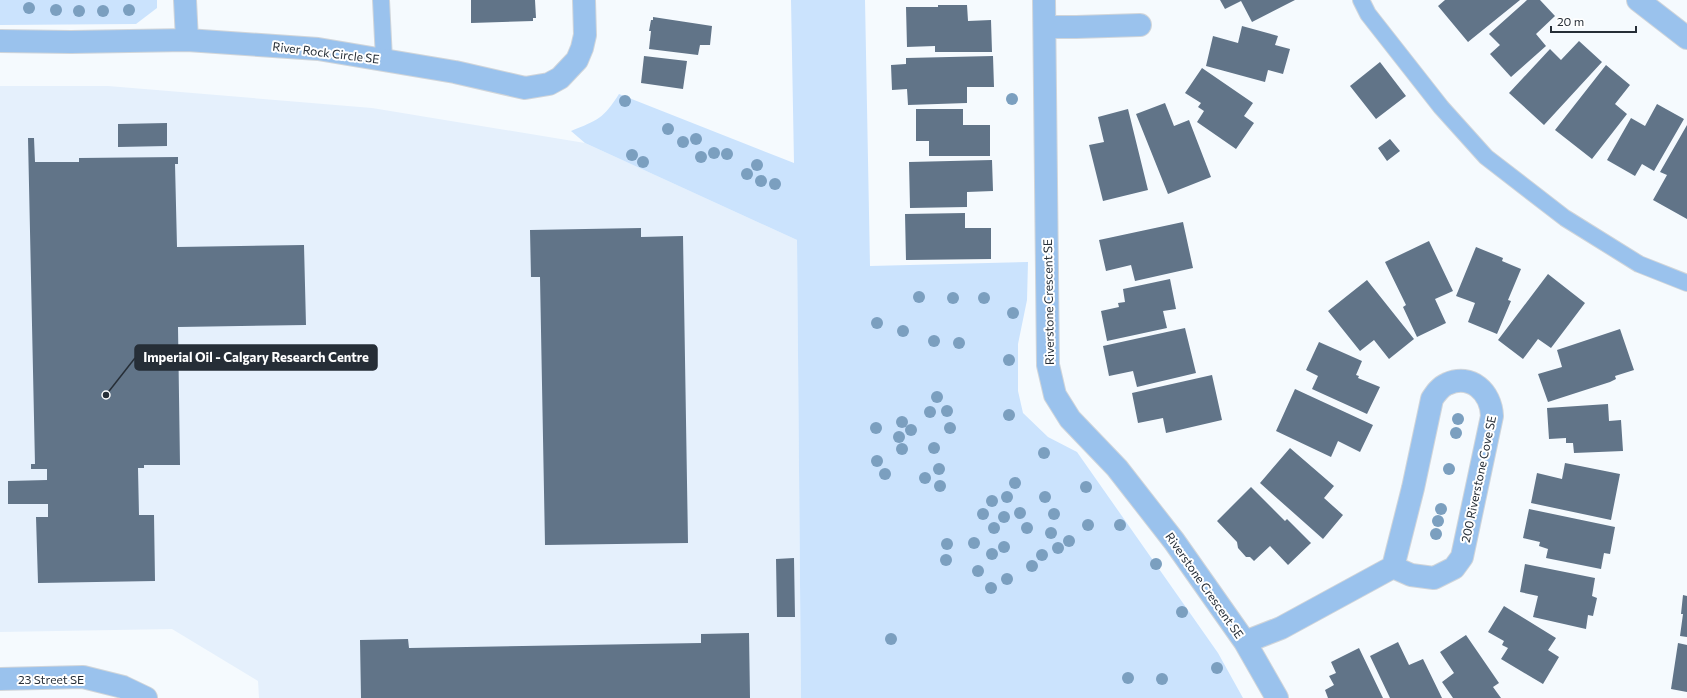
<svg xmlns="http://www.w3.org/2000/svg" width="1687" height="698" font-family="Commissioner,sans-serif">
<style>
.built{fill:#e5f0fc}
.green{fill:#cbe3fd}
.building{fill:#617488}
.lines{fill:none;stroke-linecap:round;stroke-linejoin:round}
.service-casing{stroke:#d0d5da;stroke-width:18}
.minor-casing{stroke:#d0d5da;stroke-width:24}
.tertiary-casing{stroke:#d0d5da;stroke-width:24}
.service{stroke:#9ac2ed;stroke-width:16}
.minor{stroke:#9ac2ed;stroke-width:22}
.tertiary{stroke:#9ac2ed;stroke-width:22}
.tree{fill:#7b9fbf}
.labels{text-anchor:middle;dominant-baseline:central;stroke-width:4;stroke-linejoin:round;paint-order:stroke}
.street-label{font-size:12px;fill:#262e37;stroke:#fff}
.leader{fill:none;stroke:#262e37;stroke-width:1.5}
.callout-dot{fill:#262e37;stroke:#fff;stroke-width:1.5}
.callout{fill:#262e37;stroke:#262e37;stroke-width:1.5}
.callout-label{font-size:13px;text-anchor:middle;font-weight:bold;fill:#fff}
</style>
<rect width="100%" height="100%" fill="#f5fafe"/>
<path class="built" d="M0,86h108l264,22 213,35 212,97 4,458h-542l-1,-17 -86,-52 -172,3z"/>
<path class="green" d="M0,0h157v8l-21,16 -136,1z
M791,0h74l5,266 158,-4 -1,38 -9,44v47l5,22 25,24 29,15 141,201 25,45h-442l-4,-458 -212,-97 -14,-12c27,-11 32,-12 48,-37l175,69z"/>
<path class="building" d="M471,0h64l1,18h-3v3l-62,2z
M1220,0h75l-43,22 -11,-21 -16,8z
M1445,0h75l-52,42 -30,-36z
M1527,0h13l15,16 -19,18 10,12 -35,31 -21,-23 10,-9 -11,-11z
M938,5h29l1,16 23,-1 1,32h-57v-6l-28,1 -1,-40h32z
M653,17l59,9 -2,19h-10l-2,10 -49,-6 2,-18h-2l2,-11h2z
M1242,26l36,10 -3,9 15,4 -7,25 -15,-4 -3,12 -59,-16 7,-30 25,7z
M1579,41l23,21 -58,63 -35,-32 41,-44 11,11z
M644,56l43,5 -4,28 -42,-6z
M993,56l1,31h-27v16l-59,2 -1,-16 -15,1 -1,-25 15,-1v-6z
M1380,62l26,34 -30,23 -26,-33z
M1606,65l24,20 -15,19 12,10 -35,45 -37,-29z
M1202,68l51,35 -9,13 10,7 -18,26 -39,-27 7,-11 -6,-4 3,-4 -16,-10z
M1165,103l9,23 15,-6 22,57 -43,17 -32,-80z
M1657,104l27,15 -30,52 -12,-7 -7,12 -28,-16 24,-42 14,8z
M916,109h47v16h27v31h-61v-15h-13z
M1128,109l20,81 -45,11 -14,-56 15,-3 -6,-25z
M167,123v23l-49,1v-23z
M1687,125v94l-34,-19 14,-25 -7,-3z
M28,138h6l1,24h44v-4l99,-1v7h-3l2,83 127,-2 2,80 -128,2 2,138h-36v3h-6l1,47h15l1,66 -117,2 -2,-66h12v-13h-40v-23l39,-1v-11h-16v-5h4z
M1390,139l10,12 -13,10 -9,-13z
M992,160l1,31 -26,1v15l-57,1 -1,-46z
M965,213v15h26v31l-85,1 -1,-46z
M1183,222l10,46 -58,13 -4,-16 -25,6 -7,-31z
M641,228v9l42,-1 5,307 -143,2 -5,-268h-9l-1,-47z
M1429,241l24,50 -18,8 11,24 -29,14 -14,-30 3,-2 -21,-43z
M1476,247l27,11 -1,3 19,8 -13,31 3,1 -14,33 -29,-12 7,-19 -19,-7z
M1548,274l37,29 -34,45 -13,-9 -15,20 -25,-19z
M1170,279l6,30 -13,2 4,17 -60,13 -6,-30 18,-4 -1,-4 7,-1 -2,-13z
M1367,280l47,59 -25,20 -15,-19 -14,11 -32,-40z
M1185,328l11,45 -59,14 -4,-16 -24,5 -6,-30z
M1620,329l14,41 -19,6 1,3 -6,3 -62,20 -10,-28 24,-7 -5,-17z
M1319,342l43,19 -6,14 3,1 -1,2 22,9 -13,27 -55,-25 6,-13 -12,-6z
M1212,375l10,45 -56,13 -3,-15 -25,5 -6,-30z
M1295,389l78,36 -13,27 -22,-11 -7,16 -55,-26z
M1608,404l1,17 12,-1 2,31 -49,2 -1,-10h-7v-5l-17,1 -2,-31z
M1290,448l44,38 -10,12 19,17 -20,24 -63,-56z
M1565,463l55,11 -9,46 -80,-17 6,-30 25,6z
M1251,487l34,34 2,-2 24,24 -23,22 -18,-19 -16,15 -4,-4h-4l-8,-9 -1,-6 -20,-21z
M1529,509l86,18 -5,27 -6,-1 -3,16 -55,-11 2,-9 -9,-3 1,-4 -17,-4z
M794,558l1,59h-18l-1,-58z
M1525,564l70,14 -3,18 5,2 -4,18 -5,-1 -2,14 -53,-12 5,-21 -18,-4z
M1683,595l4,1v41l-7,-1 3,-22h-2z
M1504,606l52,32 -8,12 11,7 -16,27 -42,-25 7,-11 -6,-3 2,-4 -16,-9z
M749,633l1,65h-389l-1,-58 48,-1 1,9 292,-5v-9z
M1466,635l33,48 -6,4 8,11h-48l-11,-16 12,-9 -14,-21z
M1398,642l11,23 14,-6 19,39h-52l-20,-42z
M1678,643l9,2v47l-16,-3z
M1359,648l24,50h-55l-3,-8 9,-5 -5,-9 7,-3 -5,-11z"/>
<g class="lines">
<defs>
<path id="service" d="M381,0l3,59
M1361,0l7,14 73,93 45,50 79,61 74,46 48,19"/>
<path id="minor" d="M185,0l2,40
M1044,0l4,365 7,30 15,24 47,49 57,73 71,101 32,56
M1045,27h31l64,-2
M0,41l71,1 116,-2 131,9 137,23 70,16 24,-4 11,-6 17,-18 5,-12 3,-13 -1,-35
M1245,642l36,-14 112,-61 20,-79 19,-89c4,-6 8,-12 15,-15 24,-11 44,8 45,32l-30,141 -8,11 -20,10 -23,-3 -18,-8
M0,679l83,-2 40,10 23,11"/>
<path id="tertiary" d="M1638,0l49,38"/>
</defs>
<use href="#service" class="service-casing"/>
<use href="#minor" class="minor-casing"/>
<use href="#tertiary" class="tertiary-casing"/>
<use href="#service" class="service"/>
<use href="#minor" class="minor"/>
<use href="#tertiary" class="tertiary"/>
</g>
<g class="tree">
<circle cx="29" cy="8" r="6"/>
<circle cx="56" cy="10" r="6"/>
<circle cx="129" cy="10" r="6"/>
<circle cx="79" cy="11" r="6"/>
<circle cx="103" cy="11" r="6"/>
<circle cx="1012" cy="99" r="6"/>
<circle cx="625" cy="101" r="6"/>
<circle cx="668" cy="129" r="6"/>
<circle cx="696" cy="139" r="6"/>
<circle cx="683" cy="142" r="6"/>
<circle cx="714" cy="153" r="6"/>
<circle cx="727" cy="154" r="6"/>
<circle cx="632" cy="155" r="6"/>
<circle cx="701" cy="157" r="6"/>
<circle cx="643" cy="162" r="6"/>
<circle cx="757" cy="165" r="6"/>
<circle cx="747" cy="174" r="6"/>
<circle cx="761" cy="181" r="6"/>
<circle cx="775" cy="184" r="6"/>
<circle cx="919" cy="297" r="6"/>
<circle cx="953" cy="298" r="6"/>
<circle cx="984" cy="298" r="6"/>
<circle cx="1013" cy="313" r="6"/>
<circle cx="877" cy="323" r="6"/>
<circle cx="903" cy="331" r="6"/>
<circle cx="934" cy="341" r="6"/>
<circle cx="959" cy="343" r="6"/>
<circle cx="1009" cy="360" r="6"/>
<circle cx="937" cy="397" r="6"/>
<circle cx="947" cy="411" r="6"/>
<circle cx="930" cy="412" r="6"/>
<circle cx="1009" cy="415" r="6"/>
<circle cx="1458" cy="419" r="6"/>
<circle cx="902" cy="422" r="6"/>
<circle cx="876" cy="428" r="6"/>
<circle cx="950" cy="428" r="6"/>
<circle cx="911" cy="430" r="6"/>
<circle cx="1456" cy="433" r="6"/>
<circle cx="899" cy="437" r="6"/>
<circle cx="934" cy="448" r="6"/>
<circle cx="902" cy="449" r="6"/>
<circle cx="1044" cy="453" r="6"/>
<circle cx="877" cy="461" r="6"/>
<circle cx="939" cy="469" r="6"/>
<circle cx="1449" cy="469" r="6"/>
<circle cx="885" cy="474" r="6"/>
<circle cx="925" cy="478" r="6"/>
<circle cx="1015" cy="483" r="6"/>
<circle cx="940" cy="486" r="6"/>
<circle cx="1086" cy="487" r="6"/>
<circle cx="1007" cy="497" r="6"/>
<circle cx="1045" cy="497" r="6"/>
<circle cx="992" cy="501" r="6"/>
<circle cx="1441" cy="509" r="6"/>
<circle cx="1020" cy="513" r="6"/>
<circle cx="983" cy="514" r="6"/>
<circle cx="1054" cy="514" r="6"/>
<circle cx="1004" cy="517" r="6"/>
<circle cx="1438" cy="521" r="6"/>
<circle cx="1088" cy="525" r="6"/>
<circle cx="1120" cy="525" r="6"/>
<circle cx="994" cy="528" r="6"/>
<circle cx="1027" cy="528" r="6"/>
<circle cx="1051" cy="533" r="6"/>
<circle cx="1436" cy="534" r="6"/>
<circle cx="1069" cy="541" r="6"/>
<circle cx="974" cy="543" r="6"/>
<circle cx="947" cy="544" r="6"/>
<circle cx="1004" cy="547" r="6"/>
<circle cx="1058" cy="548" r="6"/>
<circle cx="992" cy="554" r="6"/>
<circle cx="1042" cy="555" r="6"/>
<circle cx="946" cy="560" r="6"/>
<circle cx="1156" cy="564" r="6"/>
<circle cx="1032" cy="566" r="6"/>
<circle cx="978" cy="571" r="6"/>
<circle cx="1007" cy="579" r="6"/>
<circle cx="991" cy="588" r="6"/>
<circle cx="1182" cy="612" r="6"/>
<circle cx="891" cy="639" r="6"/>
<circle cx="1217" cy="668" r="6"/>
<circle cx="1128" cy="678" r="6"/>
<circle cx="1162" cy="679" r="6"/>
</g>
<g class="labels">
<g class="street-label">
<text transform="translate(326 52) rotate(7)">River Rock Circle SE</text>
<text transform="translate(1048 302) rotate(-91)">Riverstone Crescent SE</text>
<text transform="translate(1478 479) rotate(-78)">200 Riverstone Cove SE</text>
<text transform="translate(1205 585) rotate(55)">Riverstone Crescent SE</text>
<text x="51" y="679">23 Street SE</text>
</g>
</g>
<path class="leader" d="M106 395L135 358"/>
<circle class="callout-dot" cx="106" cy="395" r="4"/>
<rect class="callout" x="135" y="345" width="242" height="25" rx="4"/>
<g class="callout-label">
<text x="256" y="362">Imperial Oil - Calgary Research Centre</text>
</g>
<path d="M1551 26v6h85v-6" fill="none" stroke="#262e37" stroke-width="2"/>
<text x="1557" y="26" font-size="12" fill="#262e37" stroke="#ffffff" stroke-width="3" paint-order="stroke">20 m</text>
</svg>
